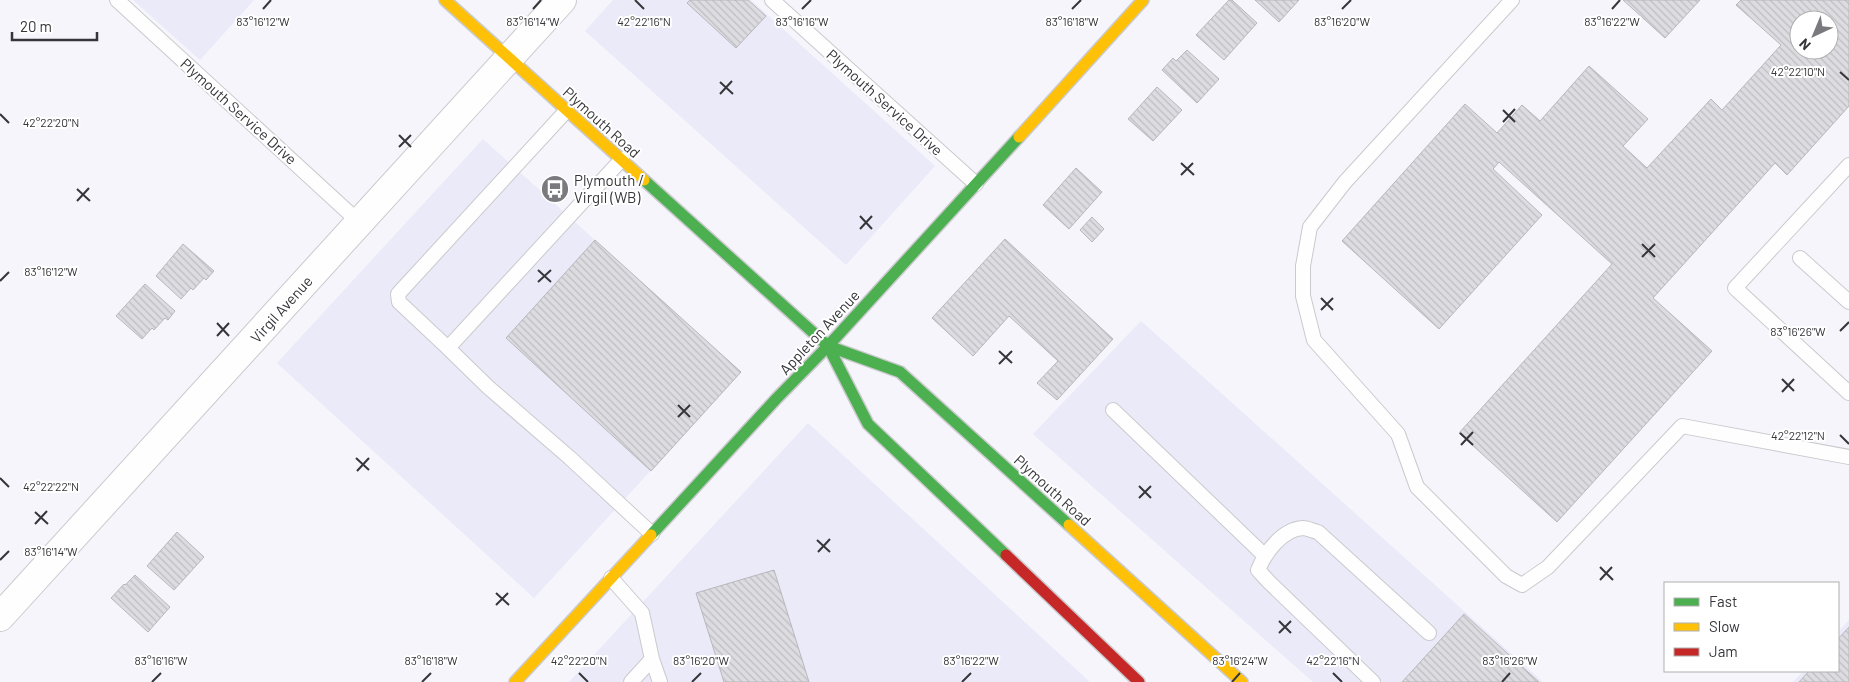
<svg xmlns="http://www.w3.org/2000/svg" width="1849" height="682" font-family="Barlow,sans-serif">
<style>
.built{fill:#eaeaf8}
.building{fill:url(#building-back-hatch);stroke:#b8b7bc;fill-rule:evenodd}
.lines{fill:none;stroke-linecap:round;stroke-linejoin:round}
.lane-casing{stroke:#cacace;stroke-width:16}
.street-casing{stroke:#cacace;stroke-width:30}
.fast-casing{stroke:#cacace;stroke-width:14}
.slow-casing{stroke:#cacace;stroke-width:14}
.jam-casing{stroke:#cacace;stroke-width:14}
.lane{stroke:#fefefe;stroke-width:14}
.street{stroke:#fefefe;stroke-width:28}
.fast{stroke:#4caf50;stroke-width:11}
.slow{stroke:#ffc107;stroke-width:11}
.jam{stroke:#c62828;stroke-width:11}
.ticks{fill:none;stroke:#36363a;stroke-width:2}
.labels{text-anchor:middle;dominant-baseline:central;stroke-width:4;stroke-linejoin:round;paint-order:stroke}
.street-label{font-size:15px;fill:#36363a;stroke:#fff}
.poi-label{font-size:15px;fill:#36363a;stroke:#fff;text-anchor:start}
.ticks-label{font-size:12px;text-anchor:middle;fill:#36363a;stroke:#fff;stroke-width:4;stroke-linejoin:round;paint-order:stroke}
</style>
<defs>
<pattern id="building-back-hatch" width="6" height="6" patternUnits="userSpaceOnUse" patternTransform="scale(1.25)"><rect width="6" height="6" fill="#dddce0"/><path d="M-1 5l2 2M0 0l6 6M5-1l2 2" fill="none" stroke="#bebdc1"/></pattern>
</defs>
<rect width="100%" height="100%" fill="#f5f5fb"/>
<path class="built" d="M133,0h121l-54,60z
M613,0h138l184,166 -89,99 -261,-234z
M483,139l258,233 -207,226 -257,-235z
M1141,321l402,361h-230l-280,-248z
M808,423l282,259h-521z
M1849,620v62h-56l10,-11h35v-39z"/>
<path class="building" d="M690,0h58l18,16 -30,32 -49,-45z
M1229,0h3l25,23 -33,37 -28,-25z
M1255,0h44l-20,22z
M1623,0h77l-35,38z
M1741,0h108v106l-62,69 -12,-12 -122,135 59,53 -155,171 -98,-89 153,-169 -113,-102 -6,7 49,46 -103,114 -97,-88 123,-137 32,29 25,-28 18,16 49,-55 59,53 -25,27 24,22 64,-69 11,11 59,-65 -45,-40zM1799,20h30v30h-30z
M1187,50l32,29 -22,24 -35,-33 11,-12 3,3z
M1157,87l25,23 -29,31 -25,-22z
M1076,168l26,24 -33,37 -26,-24z
M1092,217l12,12 -12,13 -12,-12z
M1005,239l108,100 -56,61 -20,-17 21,-22 -49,-45 -36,40 -41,-38z
M595,240l146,132 -90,99 -145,-133z
M183,244l31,27 -8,9 -2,-2 -11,12 -2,-2 -10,11 -25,-23z
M145,284l30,27 -7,9 -3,-2 -11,12 -2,-2 -10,11 -26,-23z
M177,532l27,25 -30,33 -27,-24z
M774,570l35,112h-85l-28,-89z
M135,575l35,32 -22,25 -37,-34 13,-14 1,1z
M1464,614l75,68h-137z
M1849,627v55h-50l10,-11h29v-32z"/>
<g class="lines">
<defs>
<path id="lane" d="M117,0l243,223
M772,0l204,184
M1512,0l-167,182 -35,45 -7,39v30l11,44 84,94 19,53 89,89 16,9 26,-18 134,-141 167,31
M622,159l-174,189 40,39 82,71 82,76
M1849,165l-114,123 114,105
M1800,258l49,44
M448,348l-49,-46 -1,-8 169,-184
M1113,410l152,146
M611,578l31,35 10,46 8,23
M631,682l21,-23
M1373,682l-104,-100 -11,-12c7,-17 24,-41 45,-42 4,0 10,3 15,4l111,101"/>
<path id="street" d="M0,617l562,-617"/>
<path id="fast" d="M644,180l184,166 40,78 138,131
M828,346l72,26 169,153
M651,535l126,-137 51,-52 191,-209"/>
<path id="slow" d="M445,0l199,180
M1019,137l124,-137
M1069,525l173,157
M515,682l136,-147"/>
<path id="jam" d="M1006,555l133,127"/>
</defs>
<use href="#lane" class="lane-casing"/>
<use href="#street" class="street-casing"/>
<use href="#fast" class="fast-casing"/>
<use href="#slow" class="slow-casing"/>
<use href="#jam" class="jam-casing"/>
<use href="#lane" class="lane"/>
<use href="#street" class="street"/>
<use href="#fast" class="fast"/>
<use href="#slow" class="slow"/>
<use href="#jam" class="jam"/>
</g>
<path class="ticks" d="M635,0l9,9M263,9l8,-9M533,9l8,-9M802,9l9,-9M1072,9l9,-9M1342,9l9,-9M1612,9l8,-9M1840,72l9,8M720,82l13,12M720,94l12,-13M1503,110l12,12M0,114l9,9M1503,122l12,-13M399,135l12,12M399,147l12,-12M1181,163l13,12M1181,175l12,-12M77,189l13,12M77,201l12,-13M860,216l12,13M860,229l12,-13M1642,244l13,13M1642,257l13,-13M538,270l13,12M0,281l9,-9M538,282l13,-12M1321,298l12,12M1321,310l12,-12M217,323l12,13M1840,331l9,-9M217,336l12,-13M999,351l13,12M999,364l13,-13M1782,379l12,12M1782,392l12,-13M678,405l12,12M678,417l12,-12M1460,433l13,12M1840,435l9,9M1461,445l12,-13M356,458l13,12M357,471l12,-13M0,478l9,9M1139,486l12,12M1139,498l12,-12M35,512l13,12M35,524l12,-13M817,540l13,12M818,552l12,-13M0,560l9,-9M1600,567l13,13M1600,580l12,-13M496,593l13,12M496,605l12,-12M1279,621l12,12M1279,633l12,-12M579,673l9,9M1333,673l9,9M152,682l9,-9M422,682l9,-9M692,682l9,-9M962,682l9,-9M1232,682l8,-9M1502,682l8,-9"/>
<defs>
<symbol id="bus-disc" viewBox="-11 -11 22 22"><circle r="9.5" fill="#79797e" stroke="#fff"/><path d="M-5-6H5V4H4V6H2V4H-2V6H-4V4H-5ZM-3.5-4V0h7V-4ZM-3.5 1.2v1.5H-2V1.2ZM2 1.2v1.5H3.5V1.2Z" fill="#fff"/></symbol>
</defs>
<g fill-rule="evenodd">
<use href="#bus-disc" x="539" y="173" width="32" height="32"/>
</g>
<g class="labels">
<g class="street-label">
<text transform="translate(885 102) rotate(42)">Plymouth Service Drive</text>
<text transform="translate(239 111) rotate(42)">Plymouth Service Drive</text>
<text transform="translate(602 122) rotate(42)">Plymouth Road</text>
<text transform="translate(281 309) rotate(-48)">Virgil Avenue</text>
<text transform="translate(819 332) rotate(-47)">Appleton Avenue</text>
<text transform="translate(1053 490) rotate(42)">Plymouth Road</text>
</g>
<g class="poi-label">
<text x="574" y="180">Plymouth /<tspan x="574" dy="17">Virgil (WB)</tspan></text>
</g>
</g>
<g class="ticks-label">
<text x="644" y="26">42°22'16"N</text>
<text x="263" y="26">83°16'12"W</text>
<text x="533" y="26">83°16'14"W</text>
<text x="802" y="26">83°16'16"W</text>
<text x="1072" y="26">83°16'18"W</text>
<text x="1342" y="26">83°16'20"W</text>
<text x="1612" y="26">83°16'22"W</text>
<text x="1798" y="76">42°22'10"N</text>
<text x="51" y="127">42°22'20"N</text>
<text x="51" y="276">83°16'12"W</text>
<text x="1798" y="336">83°16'26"W</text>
<text x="1798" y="440">42°22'12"N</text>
<text x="51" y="491">42°22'22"N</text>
<text x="51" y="556">83°16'14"W</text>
<text x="161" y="665">83°16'16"W</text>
<text x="431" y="665">83°16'18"W</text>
<text x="701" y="665">83°16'20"W</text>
<text x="971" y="665">83°16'22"W</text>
<text x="1240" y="665">83°16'24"W</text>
<text x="1510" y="665">83°16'26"W</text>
<text x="579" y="665">42°22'20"N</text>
<text x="1333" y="665">42°22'16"N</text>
</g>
<rect x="1664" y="582" width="175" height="90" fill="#ffffff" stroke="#afafb0"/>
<rect x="1674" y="598" width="25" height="8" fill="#4caf50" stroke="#afafb0"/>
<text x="1709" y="607" font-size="15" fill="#36363a">Fast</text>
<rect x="1674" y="623" width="25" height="8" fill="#ffc107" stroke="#afafb0"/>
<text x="1709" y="632" font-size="15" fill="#36363a">Slow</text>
<rect x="1674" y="648" width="25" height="8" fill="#c62828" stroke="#afafb0"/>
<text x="1709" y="657" font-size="15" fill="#36363a">Jam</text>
<g transform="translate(1814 35) rotate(224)"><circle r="24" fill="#ffffff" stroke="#afafb0"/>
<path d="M0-4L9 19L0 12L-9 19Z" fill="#79797e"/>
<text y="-8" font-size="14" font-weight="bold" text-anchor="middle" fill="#36363a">N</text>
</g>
<path d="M12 32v8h85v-8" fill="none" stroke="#36363a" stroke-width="2.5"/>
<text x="20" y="32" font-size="15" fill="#36363a" stroke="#ffffff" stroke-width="4" paint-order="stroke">20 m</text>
</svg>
